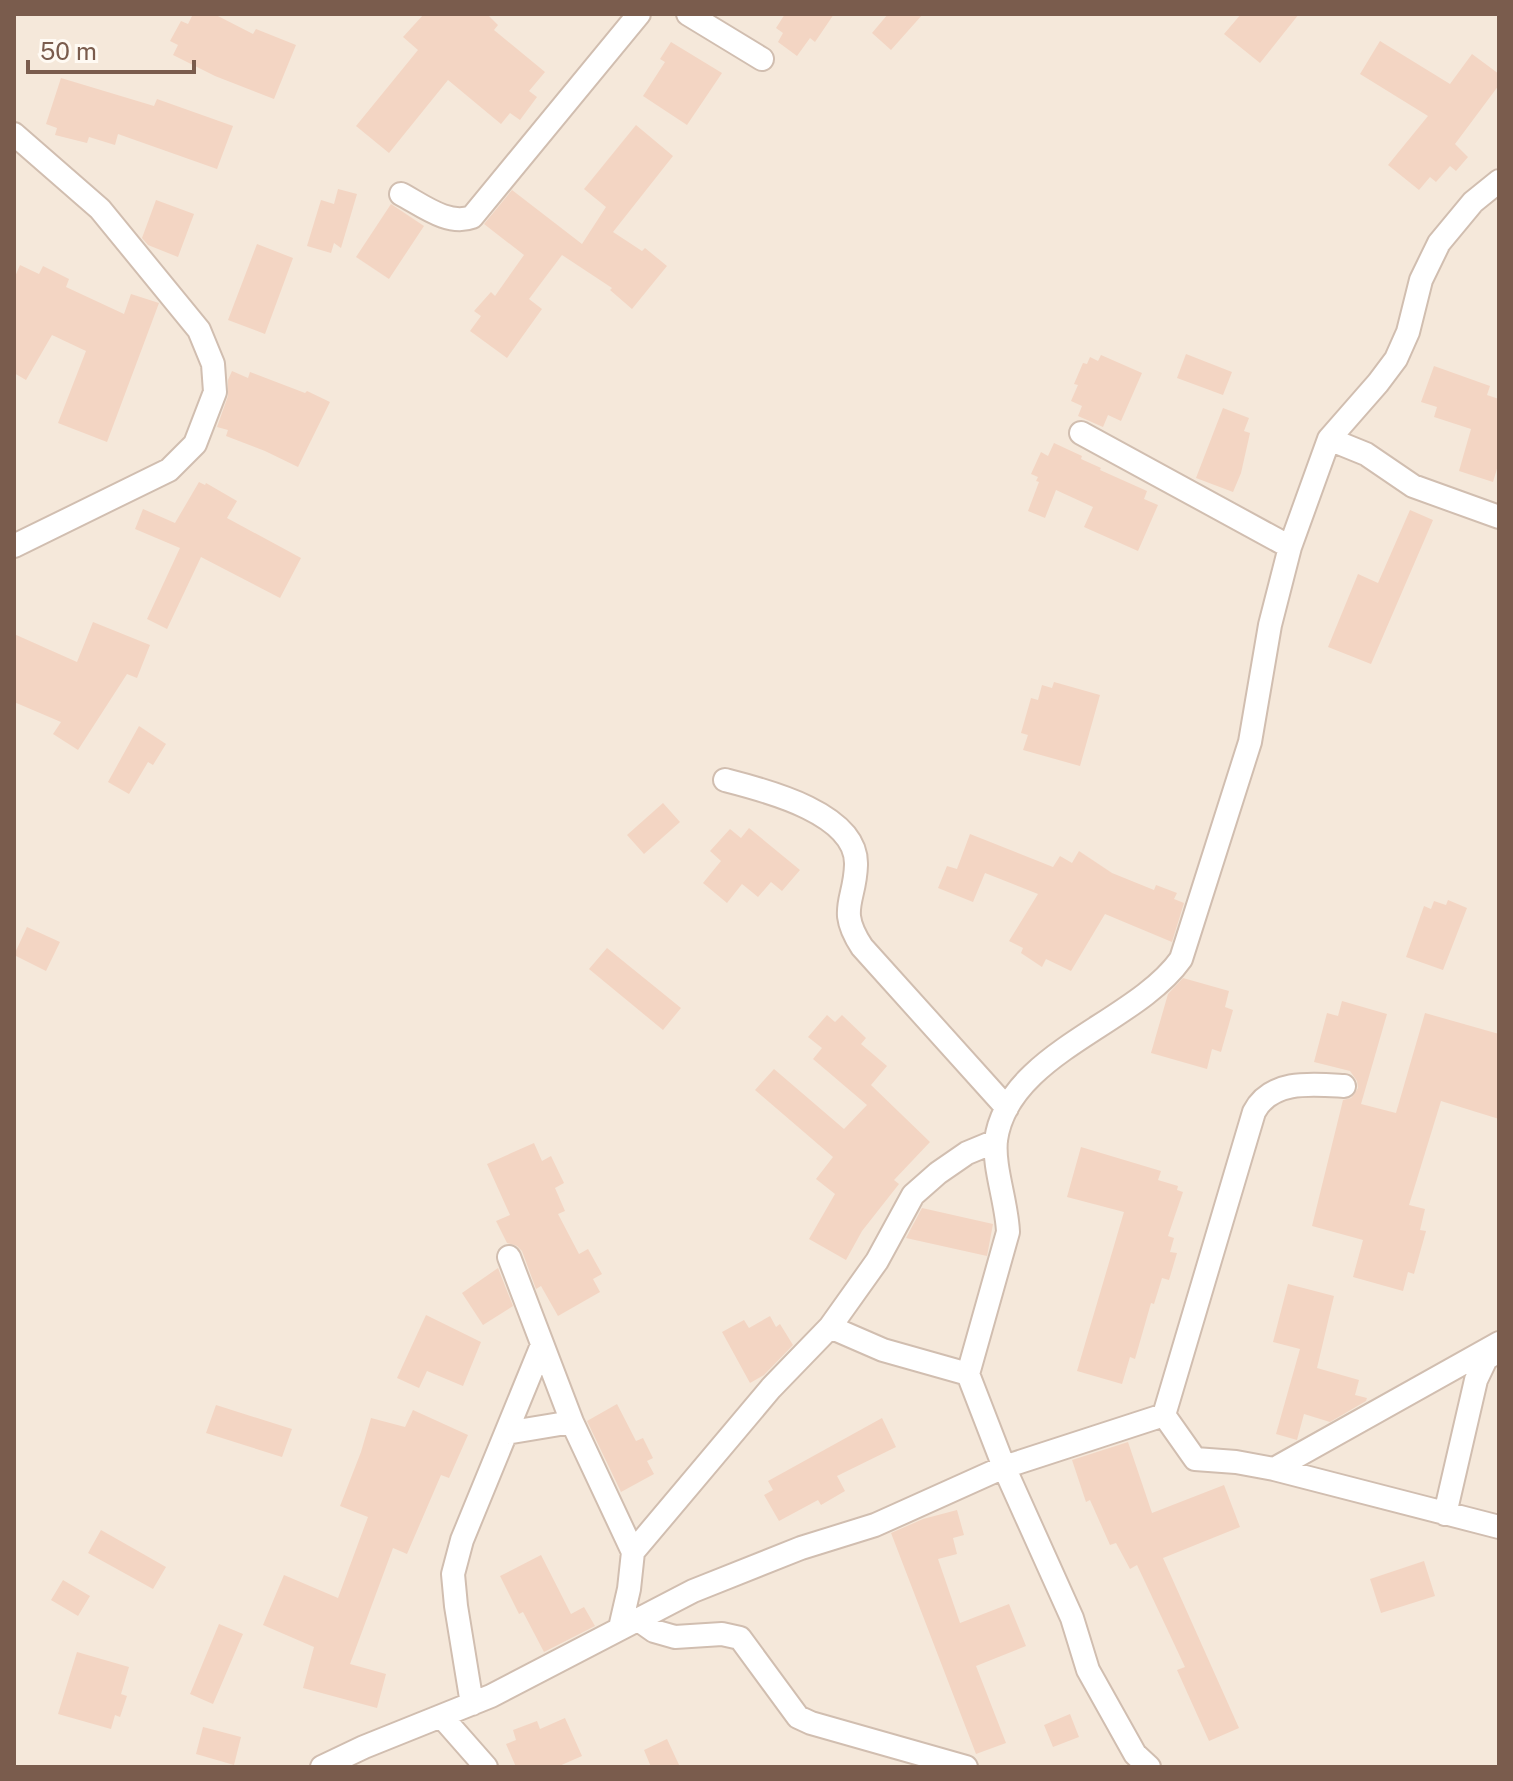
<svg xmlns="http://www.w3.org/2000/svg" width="1513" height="1781" font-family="'Public Sans',sans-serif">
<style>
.residential{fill:#f5e8da}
.building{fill:#f3d5c3}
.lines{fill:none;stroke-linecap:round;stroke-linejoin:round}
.minor-casing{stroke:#d1beb0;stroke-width:26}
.minor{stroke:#fff;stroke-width:22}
</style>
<rect width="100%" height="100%" fill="#fdf6ec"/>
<path class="residential" d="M14,14h1485v1753h-1485z"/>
<path class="building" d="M193,14h21l39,20 3,-5 40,16 -22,54 -59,-23 -42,-21 5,-10 -8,-4 11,-20 7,3z
M424,14h63l11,11 -4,5 51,42 -16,19 8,6 -17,23 -10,-7 -9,11 -53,-44 -59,73 -33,-27 62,-76 -15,-13z
M785,14h49l-19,28 -5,-4 -13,18 -19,-14 5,-9 -7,-5z
M888,14h35l-32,36 -19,-17z
M1241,14h58l-39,49 -36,-29z
M1380,41l70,43 22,-30 27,20v11l-44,59 13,13 -12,14 -6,-5 -14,16 -6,-5 -11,13 -31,-25 40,-49 -68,-42z
M671,42l51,31 -35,52 -44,-29 22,-34 -5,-3z
M61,78l93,28 3,-7 76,27 -16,43 -99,-35 -3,11 -26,-8 -2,6 -32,-8 2,-7 -11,-4z
M636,125l37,31 -60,76 29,19 3,-3 22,18 -35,43 -22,-19 2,-2 -50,-33 -33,44 13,10 -35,49 -37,-27 11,-15 -7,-5 17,-19 4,4 29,-41 -40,-31 28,-34 70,54 24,-37 -22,-18z
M338,189l19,5 -16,54 -7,-5 -3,10 -24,-7 14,-46 13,4z
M156,200l38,14 -16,43 -30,-12 -6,-7z
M391,204l33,22 -35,53 -33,-22z
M257,244l36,14 -28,76 -37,-14z
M20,265l19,9 4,-8 26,13 -3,8 58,27 7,-20 28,9 -52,139 -49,-19 28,-72 -34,-16 -26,45 -12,-7v-94z
M1186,354l46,18 -9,23 -46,-17z
M1101,355l41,18 -21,48 -13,-6 -5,12 -25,-11 4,-10 -11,-5 7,-16 -4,-1 9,-21 4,1 3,-7 8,4z
M1434,366l56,20 -3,9 12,4v63l-6,20 -34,-11 12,-42 -37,-12 3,-10 -16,-5z
M232,371l16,7 2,-6 55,21 2,-2 23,11 -32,65 -33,-16 -39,-15 2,-6 -11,-3 11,-31v-16z
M1223,408l26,10 -5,13 6,2 -9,40 -8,19 -37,-14z
M1054,443l28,13 -1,3 20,9 -1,2 47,21 -3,8 14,6 -20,46 -54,-24 9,-20 -37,-17 -11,28 -17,-7 11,-29 -3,-1 2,-4 -7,-3 10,-22 7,4z
M199,482l6,3 1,-2 31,18 -10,17 74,40 -21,40 -79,-41 -34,72 -20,-10 33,-71 -45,-19 8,-20 32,14z
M1410,510l23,10 -62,144 -43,-17 30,-73 20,9z
M93,622l57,23 -13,33 -10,-4 -49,76 -25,-16 8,-12 -47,-20v-68l63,28z
M1054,682l46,13 -20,71 -57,-16 5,-15 -7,-2 10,-35 7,2 4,-15 10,3z
M139,726l27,18 -13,21 -5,-3 -19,32 -21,-12z
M663,803l17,19 -36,32 -17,-19z
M749,828l51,42 -18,21 -11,-9 -13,15 -16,-13 -15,19 -24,-20 18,-22 -11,-10 20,-22 11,9z
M970,834l83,33 7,-11 12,7 7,-12 33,22 42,17 2,-5 21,8 -3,6 10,4 -12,39 -67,-28 -34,57 -25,-12 -4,8 -21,-14 2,-5 -14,-7 29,-47 -53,-21 -12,29 -35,-14 9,-22 10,3z
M1448,900l19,8 -24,62 -37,-13 18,-51 7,3 3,-8 12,4z
M27,927l33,15 -14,29 -32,-16z
M607,948l74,60 -18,22 -74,-61z
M1183,978l46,13 -4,16 8,3 -12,42 -9,-3 -5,20 -56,-16 17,-59z
M1342,1001l45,13 -26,90 35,9 29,-100 74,21v85l-58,-18 -32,104 16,4 -5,21 6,1 -12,43 -6,-2 -5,19 -50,-14 10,-37 -51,-14 31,-126 8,-2 7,-10 -1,-7 -7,-10 -36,-9 13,-49 11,3z
M827,1015l8,7 7,-7 24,23 -5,6 26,22 -16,19 59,57 -36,38 5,4 -37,47 -16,29 -37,-21 26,-45 -19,-15 17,-22 -78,-67 19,-21 70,60 23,-24 -54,-46 9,-11 -14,-11z
M534,1143l8,18 9,-5 13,27 -9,5 10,23 -7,3 21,40 9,-5 14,25 -9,5 7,13 -42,24 -17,-30 -5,3 -14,-38 -5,-5 -10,-3 -11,-22 14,-6 -23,-51z
M1081,1147l80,24 -3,9 20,6 -1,4 6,2 -15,44 6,2 -4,14 7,1 -8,27 -7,-2 -8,26 -3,-1 -16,56 -5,-2 -8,27 -45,-13 47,-159 -57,-15z
M922,1208l71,16 -6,32 -81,-18z
M498,1268l15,38 -30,19 -21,-32z
M1288,1284l46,12 -17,72 42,12 -4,15 12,3 -1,3 -36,21 -26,-8 -7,26 -21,-6 24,-85 -27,-7z
M426,1315l55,27 -18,44 -36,-15 -8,17 -22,-10z
M770,1316l6,11 4,-3 13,21 -29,30 -14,8 -28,-51 22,-12 5,8z
M617,1404l19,37 7,-3 10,20 -6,3 7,13 -33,18 -34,-71z
M216,1405l76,24 -10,28 -76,-24z
M413,1410l55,25 -19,43 -8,-3 -34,79 -14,-6 -43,116 36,10 -9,34 -74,-20 11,-41 -51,-22 21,-50 54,23 30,-81 -28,-11 21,-54 10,-34 34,9z
M882,1418l14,29 -59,29 8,15 -24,14 -3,-5 -39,21 -15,-26 9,-5 -5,-9z
M1128,1442l24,71 72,-28 16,42 -77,31 76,170 -30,13 -32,-71 8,-3 -48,-102 -7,4 -14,-26 -6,2 -20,-45 -4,2 -14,-42z
M957,1510l7,25 -11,3 4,16 -19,5 22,64 49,-19 17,42 -50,20 30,77 -30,11 -85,-221 32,-14z
M101,1530l65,37 -13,22 -65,-36z
M541,1555l30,59 13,-7 11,19 -51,26 -21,-40 -4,2 -19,-38z
M1424,1561l11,35 -54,17 -11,-34z
M63,1580l27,16 -12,20 -27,-16z
M219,1624l24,10 -30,70 -23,-10z
M77,1652l52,15 -8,27 6,2 -7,21 -5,-2 -4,14 -53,-15z
M1070,1714l9,23 -26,10 -9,-22z
M565,1718l17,38 -25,11h-41l-10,-23 10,-4 -3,-10 24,-9 3,8z
M203,1727l38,10 -7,28 -38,-11z
M667,1739l13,28h-29l-7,-17z"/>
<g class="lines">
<defs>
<path id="minor" d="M688,14l74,45
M14,134l86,75 99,121 14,34 2,28 -20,52 -26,26 -155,76
M401,194c21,11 47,32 71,23l167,-203
M1081,433l209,114
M1329,439l37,15 47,32 86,31
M725,780c39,10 133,33 131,85 -1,37 -19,44 6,82l145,161
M509,1257l63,165 61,130 -4,37 -9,39
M830,1327l53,23 85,24
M1164,1415l90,-303c17,-33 59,-28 90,-26
M506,1433l66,-11
M1274,1469l225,-126
M1445,1514l31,-134 10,-21 12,-8
M633,1552l138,-164 59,-61 47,-66 36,-66 25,-22 29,-20 29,-12
M637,1619l17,12 21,6 47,-3 18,4 58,79 13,6 155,44
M472,1704l-16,-98 -3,-32 9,-34 80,-195
M442,1717l44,50
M322,1767l42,-20 127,-51 202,-105 108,-43 74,-23 129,-58 160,-52 31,44 41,3 38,7 225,58
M1149,1767l-14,-13 -47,-84 -16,-52 -68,-151 -36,-93 40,-142c-1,-29 -15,-65 -12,-92 12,-87 139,-116 185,-181l69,-217 20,-117 20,-78 39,-108 49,-56 18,-24 12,-27 13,-52 18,-37 34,-41 26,-21"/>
</defs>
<use href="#minor" class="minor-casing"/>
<use href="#minor" class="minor"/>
</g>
<rect width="1513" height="1781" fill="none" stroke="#7a5c4d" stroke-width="32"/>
<path d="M28 60v12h166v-12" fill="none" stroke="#7a5c4d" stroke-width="4"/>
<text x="40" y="60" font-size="24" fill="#7a5c4d" stroke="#fffaf3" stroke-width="6" paint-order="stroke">50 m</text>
</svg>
